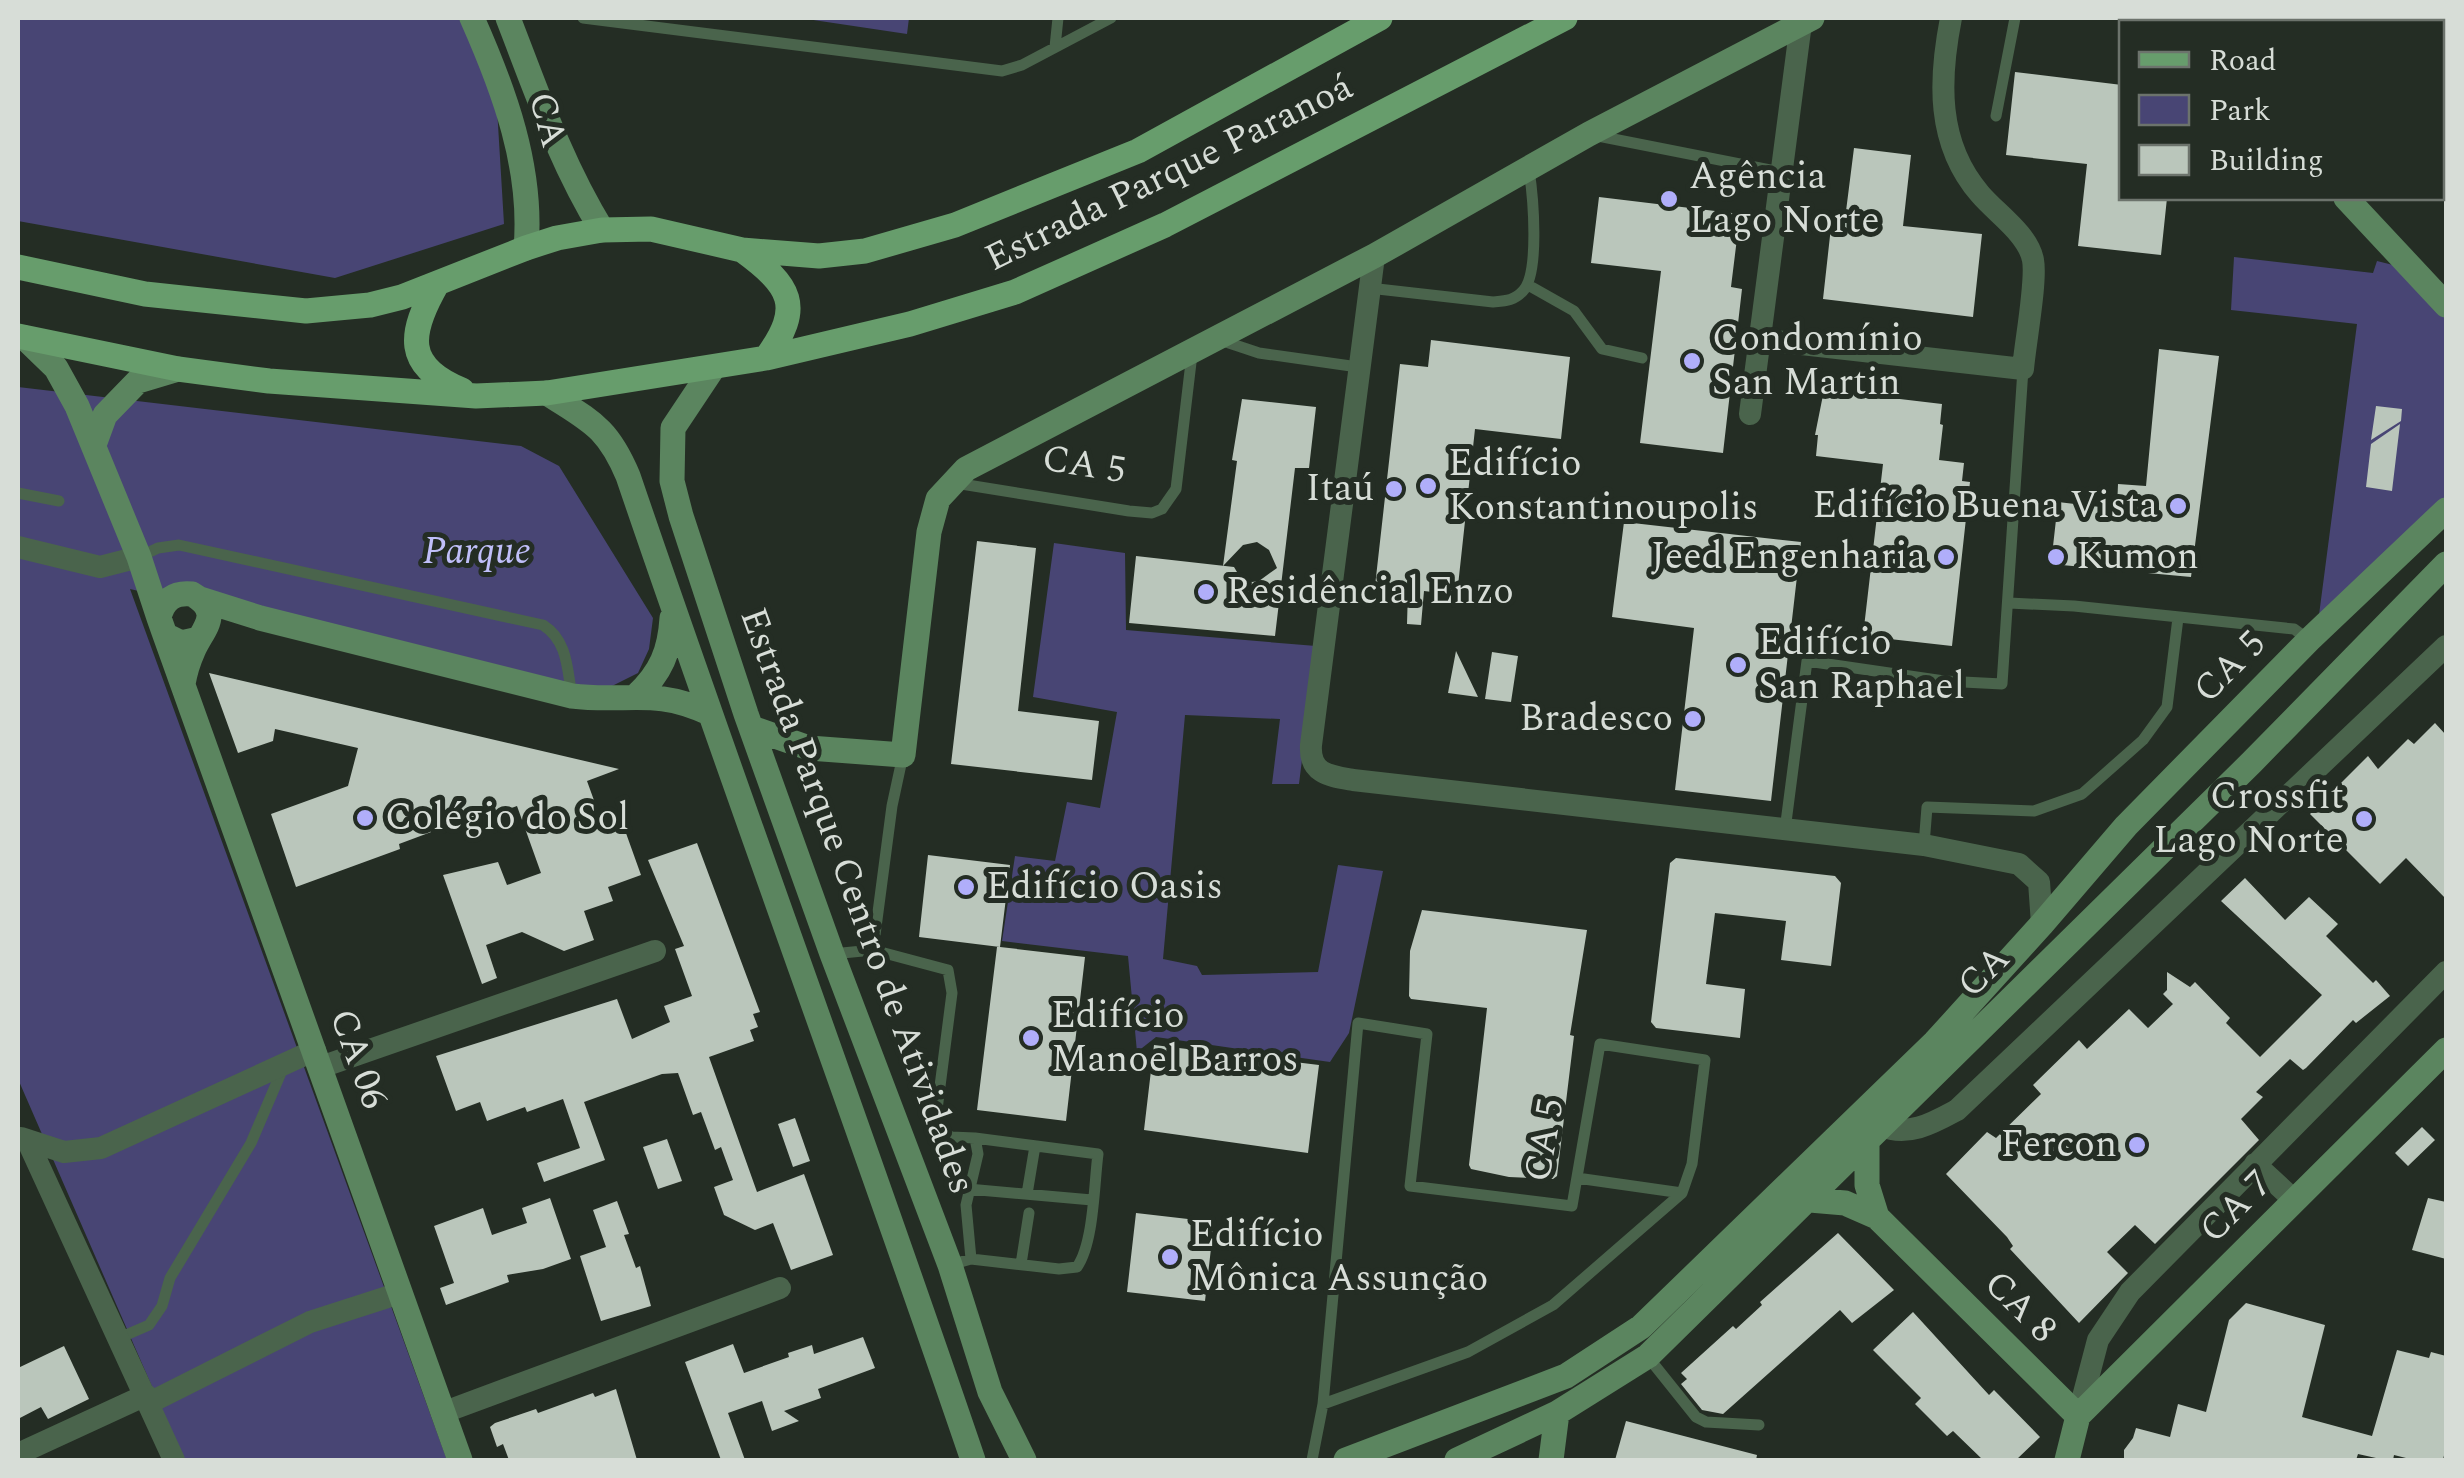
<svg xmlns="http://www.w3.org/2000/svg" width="2464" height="1478" font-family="Spectral,serif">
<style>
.green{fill:#484574}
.building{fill:#bac6bb}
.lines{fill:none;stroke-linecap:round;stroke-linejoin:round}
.lane{stroke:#4a644c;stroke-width:11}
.street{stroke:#4a644c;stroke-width:22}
.secondary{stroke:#5b855f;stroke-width:25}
.primary{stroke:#679d6c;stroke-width:25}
.poi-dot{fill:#b0aefa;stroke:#242d24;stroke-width:4}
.labels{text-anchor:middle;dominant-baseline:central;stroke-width:10;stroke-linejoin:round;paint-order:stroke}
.street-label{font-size:38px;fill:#d7ddd7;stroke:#242d24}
.poi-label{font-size:38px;fill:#d7ddd7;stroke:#242d24;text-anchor:start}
.park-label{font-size:38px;font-style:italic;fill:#c0bffa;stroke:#242d24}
</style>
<rect width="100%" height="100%" fill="#242d24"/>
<path class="green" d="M18,18h446l31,57 9,149 -169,54 -317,-57z
M800,18h109l-2,16z
M2234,257l139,16 4,-12 20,5 49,52v180l-127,117 38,-291 -126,-14z
M18,387l503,59 38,20 94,152 -4,31 -11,24 -40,20 -468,-104 317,871h-263l-166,-381z
M1054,543l71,10 1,77 190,16 -17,138h-27l8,-65 -95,-4 -22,244 34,7 5,9 116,-3 20,-107 45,6 -34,162 -19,29 -174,-25 -19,15 -9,-96 -126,-15 13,-85 40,5 12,-59 33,6 17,-96 -84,-15z"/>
<path class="building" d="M2015,72l107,13v113h45l-6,57 -83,-9 9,-82 -81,-9z
M1854,148l57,7 -8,71 79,8 -9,83 -150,-18 9,-81 13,1z
M1599,197l141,17 -9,73 11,2 -19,164 -83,-10 21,-172 -70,-8z
M1431,340l139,17 -9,82 -86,-10 -18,166 -33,-4 -3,34 -14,-1 1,-35 -33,-3 25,-222 28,3z
M2159,349l60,7 -28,221 -140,-13 7,-62 59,7 1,-25 28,2z
M1824,390l118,14 -2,20 3,1 -4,35 25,3 -2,18 8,1 -18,164 -89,-10 20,-172 -67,-8 2,-21h-3z
M1242,399l74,8 -7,61h-14l-20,168 -146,-13 7,-67 98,11 6,10 12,5 7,-1 18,-13 -8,-18 -12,-8 -14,3 -20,21 14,-105 -5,-1z
M2376,406l26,3 -1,12 -30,19z
M2400,424l-8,67 -26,-4 5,-43z
M1624,522l177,20 -30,259 -96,-11 19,-162 -82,-11z
M977,541l59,7 -18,163 81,10 -7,59 -141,-16z
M1456,651l22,46 -30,-4z
M1492,652l26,4 -7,46 -26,-3z
M209,673l410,96 -32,12 17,47 18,-6 19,53 -33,12 5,14 -29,10 10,29 -30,11 -42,-19 -36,13 11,33 -15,6 -39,-109 55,-13 9,23 34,-12 -24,-67 -50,18 -1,-5 -67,25 1,5 -104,38 -25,-73 77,-28 10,-38 -83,-19 -2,12 -35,12z
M2435,723l11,12v164l-40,-41 -26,26 -70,-70 58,-58 10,13 30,-30 6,5z
M697,843l63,169 -7,2 5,13 -8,3 4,11 -45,16 48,135 47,-18 29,81 -42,15 -18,-47 -18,7 -31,-15 -10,-28 19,-7 -12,-33 -6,3 -14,-38 -8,3 -15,-42 -16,1 -78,28 21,58 -61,22 -7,-19 43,-15 -17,-49 -36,13 -2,-5 -38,14 -7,-19 -24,9 -20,-55 181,-57 15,40 38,-17 -6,-16 28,-10 -17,-47 9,-3 -36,-86z
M928,855l82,10 -10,82 85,10 -19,164 -89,-11 20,-163h3l-81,-10z
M1676,858l159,18 6,7 -10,83 -50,-6 5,-39 -71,-8 -9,71 39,5 -5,49 -84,-10 -5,-6 19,-159z
M2245,878l40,42 24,-23 29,27 -12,12 47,47 3,-3 14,16 -34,27 -3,-3 -47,48 -3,2 -13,-11 -34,33 7,5 -22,22 18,21 -104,104 -20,-19 -28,27 21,21 -49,50 -69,-74 3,-3 -6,-9 -61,-63 41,-42 9,6 45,-44 -8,-9 46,-45 8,9 42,-40 19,19 25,-24 -10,-10 4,-4v-18l23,15 5,-5 35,36 -4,5 34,34 62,-62 -101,-94z
M1422,910l165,20 -17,105 4,1 -17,140 -4,3 -44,-2 -38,-8 -2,-4 18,-157 -76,-9 -2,-3 1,-45z
M1154,1045l165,20 -11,88 -164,-23z
M795,1118l15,43 -17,6 -15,-43z
M2422,1127l13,13 -27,26 -13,-13z
M667,1139l15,42 -24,8 -15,-42z
M550,1198l21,61 -28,10 -36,6 2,7 -63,23 -6,-17 14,-5 -20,-57 49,-18 9,27 35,-12 -5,-15z
M2428,1198l18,4v57l-34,-9z
M617,1201l12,33 -5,1 12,33 4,-2 11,40 -50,15 -21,-65 26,-9 -13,-37z
M1136,1213l78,9 -9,79 -78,-9z
M1838,1233l56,57 -42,33 -12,-13 -117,104 -21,-4 -21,-26 6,-5 -6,-6 52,-47 3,3 26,-24 -2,-3z
M2246,1303l79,22 -23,92 70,19 25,-86 32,8 2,-6 15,4v90l-3,14h-29l-20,-5 -1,5h-8l-27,-6 -2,6h-232v-10l9,-12 3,-10 34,9 8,-33 28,8 23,-92z
M1913,1312l76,83 5,-5 46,47 -24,23h-33l-30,-29 -6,5 -32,-32 6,-6 -48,-48z
M863,1337l12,31 -57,21 3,9 -37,13 15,10 -27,10 -10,-30 -34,12 17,47h-24l-36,-98 48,-18 11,29 45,-16 -1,-4 24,-8 2,9z
M64,1346l25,53 -41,20 -7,-12 -23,12v-51z
M616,1389l21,71h-128l-6,-16 -6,3 -7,-20 5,-4 41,-14 2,4 55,-20 2,4z
M1626,1421l131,34 -1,5h-141z"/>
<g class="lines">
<path class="lane" d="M583,18l419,53 20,-6 89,-47
M2342,22l3,-4
M1055,47l3,-29
M1996,116l19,-98
M1598,136l183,36
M1528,285l46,26 28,38 40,9
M1369,288l124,14c12,-1 21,-1 30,-11 17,-18 10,-96 6,-121
M1220,340l39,13 99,14
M955,483l174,28 23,2 10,-4 14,-20 16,-135
M18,493l41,8
M139,557l19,-9 21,-3 364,80c25,16 24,44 29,71
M2009,603l65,3 220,23 15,11
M1785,830l22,-169 137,20 58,3 21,-315
M1924,845l3,-38 107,4 48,-17 61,-54 24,-33 11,-89
M873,950l19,-144 11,-51
M832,954l41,-4 75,20 4,23 -17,132 16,12 24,1 3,16 -12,51 5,54 -21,6
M1577,1178l105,15
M968,1189l124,11
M1027,1194l8,-48
M971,1259l88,10 18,-2c17,-24 17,-83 21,-113l-123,-16
M1021,1264l8,-51
M119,1338l30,-13 13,-19 8,-28 81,-135 32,-75
M1648,1357l48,60 10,5 53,3
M1312,1460l11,-56 35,-381 69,11 -17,152 162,20 28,-162 105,16 -13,104 -10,29 -129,112 -85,47 -145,52"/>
<path class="street" d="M1374,256l-63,489c-2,29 19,31 42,35l571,65 95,19 20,18 3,42
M1757,339l266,30c2,-25 14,-88 10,-109 -5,-26 -36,-46 -53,-66 -44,-51 -41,-115 -29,-176
M1750,414l51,-391
M18,547l82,20 39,-10
M321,1067l334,-116
M1881,1126c28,11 52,-3 76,-16l489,-464
M21,1138l43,14 37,-4 214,-98
M28,1142l146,318
M2255,1164l40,37
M149,1403l161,-81 90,-29
M442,1413l338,-125
M2078,1416l20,-76 32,-48 316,-320
M18,1454l128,-59"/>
<path class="secondary" d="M472,18c32,72 61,150 54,230
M508,18c28,72 53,146 94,212
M2179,18l5,4
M2313,18l5,4
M2442,160l4,6
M2346,198l100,107
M25,338l31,30 21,38 62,151 20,61
M713,368l-40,60 -1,53 9,35 65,198 86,240 118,311 40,127 34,68
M547,393c43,28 60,33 81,83 112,329 233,655 345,984
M94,445l11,-30 33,-34 40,-12
M200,599l60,19 312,78c55,7 82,-9 137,17
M165,635l295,825
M183,684c2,-12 5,-22 10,-33 10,-23 31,-38 -1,-57 -18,-2 -29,6 -33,24l6,17 16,8 18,-4
M636,696c25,-23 34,-45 36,-78
M752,728l57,20 94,7 26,-223 9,-33 28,-30 408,-213 215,-122 223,-116
M1867,1141v44l10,32
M1810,1200l35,3 32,14 201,199
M2078,1416l368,-366
M1346,1460l220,-84 75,-49 294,-285 107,-118 84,-98 183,-186 137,-130
M1457,1460l100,-47 91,-57 604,-594 194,-198
M1551,1460l6,-47
M2067,1460l11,-44"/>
<path class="primary" d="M742,250c49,36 62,56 24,108
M18,267l127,27 161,17 64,-6 32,-8 124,-49 31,-10 45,-8 49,-1 91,21 77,6 46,-5 90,-26 183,-74 242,-133
M437,284c-28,49 -34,82 25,106
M18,336l160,33 91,12 207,15 71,-3 219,-35 144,-34 105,-32 150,-67 400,-207"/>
</g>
<g class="poi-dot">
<circle cx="1669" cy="199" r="10"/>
<circle cx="1692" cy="361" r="10"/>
<circle cx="1428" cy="486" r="10"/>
<circle cx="1394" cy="489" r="10"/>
<circle cx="2178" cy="506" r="10"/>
<circle cx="1946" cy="557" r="10"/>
<circle cx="2056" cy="557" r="10"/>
<circle cx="1206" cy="592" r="10"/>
<circle cx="1738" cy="665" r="10"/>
<circle cx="1693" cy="719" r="10"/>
<circle cx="365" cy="818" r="10"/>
<circle cx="2364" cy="819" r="10"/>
<circle cx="966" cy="887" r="10"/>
<circle cx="1031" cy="1038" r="10"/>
<circle cx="2137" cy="1145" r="10"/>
<circle cx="1170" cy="1257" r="10"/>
</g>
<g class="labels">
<g class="street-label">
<text transform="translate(547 120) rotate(75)">CA</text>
<text transform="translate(1169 173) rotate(-26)">Estrada Parque Paranoá</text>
<text transform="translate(1084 465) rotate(9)">CA 5</text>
<text transform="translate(2230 667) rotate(-45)">CA 5</text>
<text transform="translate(857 901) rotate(70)">Estrada Parque Centro de Atividades</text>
<text transform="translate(1984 972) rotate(-45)">CA</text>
<text transform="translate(358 1059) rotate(70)">CA 06</text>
<text transform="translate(1545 1140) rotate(-80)">CA 5</text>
<text transform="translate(2236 1207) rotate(-45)">CA 7</text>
<text transform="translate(2020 1307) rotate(45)">CA 8</text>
</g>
<g class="poi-label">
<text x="1689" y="177">Agência<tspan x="1689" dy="44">Lago Norte</tspan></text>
<text x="1712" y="339">Condomínio<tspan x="1712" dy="44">San Martin</tspan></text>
<text x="1448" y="464">Edifício<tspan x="1448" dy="44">Konstantinoupolis</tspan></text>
<text x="1374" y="489" text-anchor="end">Itaú</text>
<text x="2158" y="506" text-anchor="end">Edifício Buena Vista</text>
<text x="1926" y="557" text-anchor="end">Jeed Engenharia</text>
<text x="2076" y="557">Kumon</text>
<text x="1226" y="592">Residêncial Enzo</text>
<text x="1758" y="643">Edifício<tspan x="1758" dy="44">San Raphael</tspan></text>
<text x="1673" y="719" text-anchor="end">Bradesco</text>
<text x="2344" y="797" text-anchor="end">Crossfit<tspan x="2344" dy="44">Lago Norte</tspan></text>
<text x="385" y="818">Colégio do Sol</text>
<text x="986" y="887">Edifício Oasis</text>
<text x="1051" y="1016">Edifício<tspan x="1051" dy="44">Manoel Barros</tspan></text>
<text x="2117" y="1145" text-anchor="end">Fercon</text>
<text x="1190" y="1235">Edifício<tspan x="1190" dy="44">Mônica Assunção</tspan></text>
</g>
<g class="park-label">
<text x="477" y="552">Parque</text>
</g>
</g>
<rect width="2464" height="1478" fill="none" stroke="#d7ddd7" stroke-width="40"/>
<rect x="2119" y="20" width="325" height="180" fill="#242d24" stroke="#6c736c" stroke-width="2.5"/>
<rect x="2139" y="52" width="50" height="15" fill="#679d6c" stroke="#6c736c" stroke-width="2.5"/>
<text x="2209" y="70" font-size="30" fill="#d7ddd7">Road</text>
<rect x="2139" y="95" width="50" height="30" fill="#484574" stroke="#6c736c" stroke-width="2.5"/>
<text x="2209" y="120" font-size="30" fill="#d7ddd7">Park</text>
<rect x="2139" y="145" width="50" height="30" fill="#bac6bb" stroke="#6c736c" stroke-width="2.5"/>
<text x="2209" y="170" font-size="30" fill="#d7ddd7">Building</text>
</svg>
